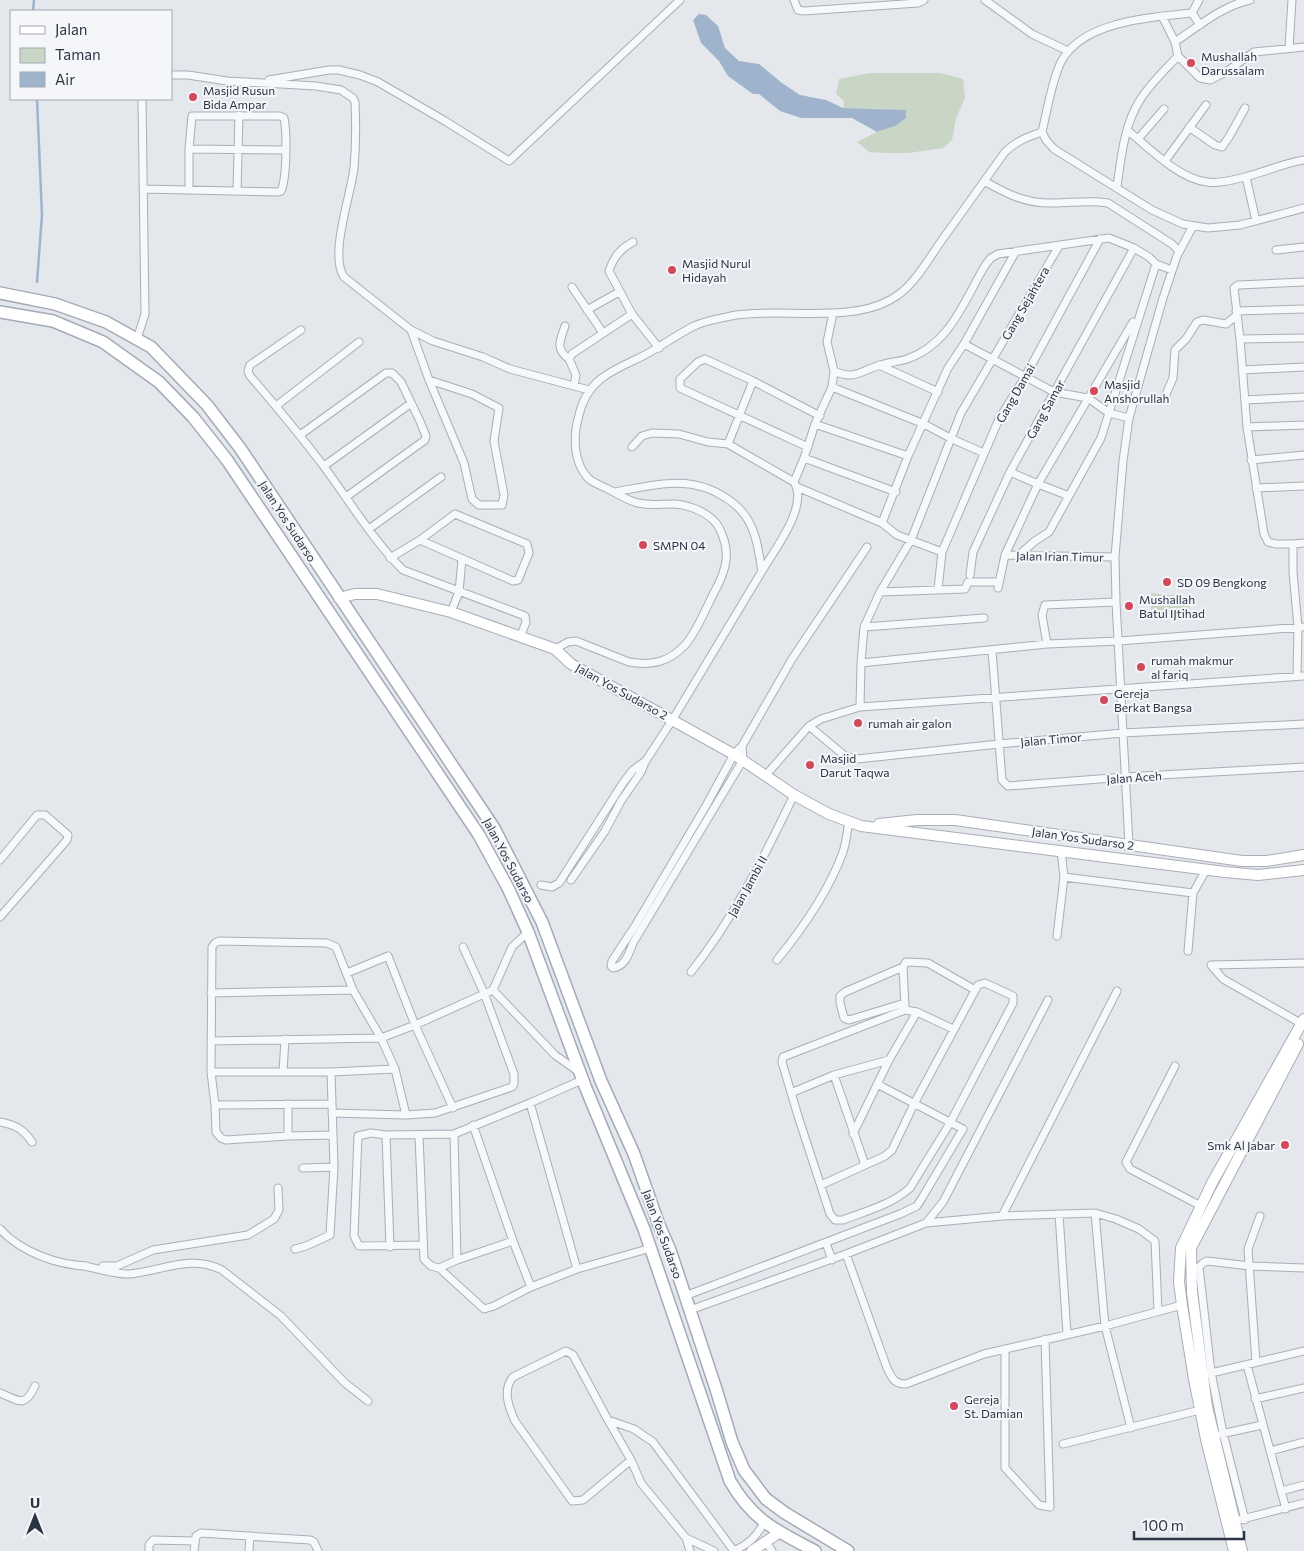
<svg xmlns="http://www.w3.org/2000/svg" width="1304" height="1551" font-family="Commissioner,sans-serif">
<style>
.green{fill:#c9d6c5}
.water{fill:#9fb4cc}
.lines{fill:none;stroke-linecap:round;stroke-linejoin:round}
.stream{stroke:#9fb4cc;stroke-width:2.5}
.minor-casing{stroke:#a9aeb7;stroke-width:9}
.secondary-casing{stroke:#a9aeb7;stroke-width:12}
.primary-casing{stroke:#a3abb8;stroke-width:14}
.minor{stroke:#f7f8fa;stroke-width:7}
.secondary{stroke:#fff;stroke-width:10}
.primary{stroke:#fff;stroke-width:11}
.poi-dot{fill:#d1495b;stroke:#f4f6f9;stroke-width:2}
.labels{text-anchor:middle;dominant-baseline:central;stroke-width:4;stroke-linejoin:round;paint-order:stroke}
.poi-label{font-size:12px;fill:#2b3445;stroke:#f4f6f9;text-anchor:start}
.street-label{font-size:12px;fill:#2b3445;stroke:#f4f6f9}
</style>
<rect width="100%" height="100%" fill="#e4e7ec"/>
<path class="green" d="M870,73h70l23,6 2,19 -9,20 -4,22 -9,8 -35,5h-21l-18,-1 -12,-10 20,-10 18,-6 -9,-17 -43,-1 1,-7 -8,-7 3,-15z
M1151,593l40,4 -3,15 -37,-2z"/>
<path class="water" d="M699,14l7,1 12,11 7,22 14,13 20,3 23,19 18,12 26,5 17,8 63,2v8l-11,8 -18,6 -25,-14h-51l-21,-7 -21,-17h-6l-25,-18 -9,-15 -18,-18 -8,-23z"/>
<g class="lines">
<path class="stream" d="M33,11l1,-11
M37,282l5,-67 -5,-116"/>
<defs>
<path id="minor" d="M794,0l4,10 6,1 114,-8 6,-3
M985,0l47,34 36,17
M1199,0l-7,13 8,12
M1175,42c24,-16 47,-36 75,-42
M1289,48l3,-48
M1178,56l22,22 10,2 16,-8 28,-20 50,-5
M171,75h17l39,6 89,5 25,4 12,8 2,4c1,22 1,44 -1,66 -3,27 -25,87 -10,109l67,53 22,11 50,16 27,12 79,21
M269,80l60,-10h10l21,5 18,7 67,39 64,40 171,-161
M1189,127l26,18 7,2 7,-10 16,-29
M1127,130c22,18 52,49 80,52 12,2 26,-2 38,-5 20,-5 39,-14 59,-17
M1042,132l4,8 8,9 98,61 31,14 25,4 32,-3 64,-17
M1138,139l26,-30
M189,149l96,1
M1165,161l41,-56
M1246,177l10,44
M984,181c23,13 42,23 70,22 18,0 36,-3 54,0l64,41 7,7
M1117,187c4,-29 7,-62 23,-87 10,-16 25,-30 38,-44l-3,-14 -13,-26
M143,189l135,3 3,-1c6,-13 6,-59 3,-73l-4,-2h-88l-3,33v40
M237,191l2,-76
M633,242c-12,6 -20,16 -24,29l23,43 27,34
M1276,250l28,-3
M572,287l31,46
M587,310l32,-18
M1236,311l68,-2
M565,326c-5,15 -10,23 4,33
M301,330l-51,35 -2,6 2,5c26,30 51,60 75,92 25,34 48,72 78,102l122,46 1,6 -6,16
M411,330l18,50 43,14 27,14 -5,33 10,54 -2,10h-23l-7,-6 -8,-36 -35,-83
M137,339l8,-25 -3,-215
M1240,339l64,-1
M964,344l90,48 34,6 21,15 20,5
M879,365l59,27
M1242,370l62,-3
M834,371c21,10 27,-1 47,-6 8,-3 17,-3 26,-6 44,-15 57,-59 79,-95l5,-6 7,-4 111,-16 25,10 15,9 7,7 16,6
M574,386l2,-11 -7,-16 3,-5 60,-40
M832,387l92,37 28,15 32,14
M1164,399l9,-21 2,-28 11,-11 11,-17 6,-2 23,4 11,-9
M1245,400l59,-3
M276,406l83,-64
M815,424l93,32
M1247,427l57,-2
M300,435l86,-62h6l9,9 18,37 7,17 -1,4 -79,57
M728,444l25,-63
M632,447l10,-11 10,-3 27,1 29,8 20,2 66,38
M808,447l-128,-59v-9l18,-17 7,-3 48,22 67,35
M804,458l92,34
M1251,460l53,-5
M324,466l86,-62
M797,487l85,36
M1256,488l48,-2
M1069,496l-31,-12 95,-162
M369,529l72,-52
M1293,544l11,-1
M942,552l-45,-17 -15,-12 26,-67 40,-88 16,-24 52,-93
M1005,555l110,2
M1019,555l16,-14 14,-9 52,-94 55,-174
M390,558l30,-18 35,-26 72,30 2,9 -11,27 -5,1 -93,-41
M762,571c13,-22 47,-65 32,-89l10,-24 11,-34 17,-37 2,-16 -7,-29 6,-29
M970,575l3,-23 37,-80 124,-224
M998,588l7,-33 33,-71 -28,-12
M938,589l4,-37 57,-133 26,-42 75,-138
M880,592l85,-3 3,-7h31
M451,612l8,-20 3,-33
M864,627l120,-9
M1047,644l-5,-29 3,-10 71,-3
M555,649l13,-7 8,-1 53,21c23,4 40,0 56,-17 12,-13 23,-42 32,-58 8,-16 13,-32 6,-50 -2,-5 -4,-12 -9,-16 -9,-10 -30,-18 -43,-17 -12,0 -20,2 -33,-1 -10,-2 -20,-9 -30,-14 -6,-3 -15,-6 -20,-11 -15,-16 -15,-42 -9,-63 8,-35 32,-44 62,-58 18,-9 35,-22 53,-31 13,-6 28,-8 42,-11 46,-7 113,8 154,-15 23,-12 37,-39 52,-60 21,-29 42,-59 63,-88 11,-11 23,-15 37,-20 5,-21 10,-52 19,-70 21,-41 91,-45 131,-49
M992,650l10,130 6,6 117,-9 179,-10
M861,663l3,-36 16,-35 31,-52 50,-127 98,-167
M1297,676l1,-49 -5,-55v-28h-17l-8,-2 -4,-8 -17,-107 -7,-88 -6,-51 4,-3 66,-3
M860,707l1,-44 186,-19 72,-3 185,-14
M809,726l36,30 12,3 142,-15 124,-11 181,-9
M742,746l1,14 -110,183c-4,10 -7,23 -20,25l-2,-2 1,-5 23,-35 72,-122 27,-50 8,-8 50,-87 75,-112
M766,775l43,-49 12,-7 39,-12 444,-31
M1129,845l-13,-243 -1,-45 8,-96 6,-43 34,-120 14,-42 16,-30
M0,860l37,-45h8l23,20 -1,5 -67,77
M1064,877l129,16
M571,880l34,-49 16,-30 20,-29 4,-10 28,-43 89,-148c-3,-15 -4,-32 -11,-45 -5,-12 -14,-21 -25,-28 -36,-24 -71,-13 -111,-6
M541,885l11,2 7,-4 64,-100 10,-13 11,-8
M1057,936l7,-59 -3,-27
M1188,951l5,-58 13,-23
M777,960c26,-32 52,-69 66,-108 3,-9 4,-20 6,-30
M1304,963l-93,2 12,14 81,46
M903,967l-58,25 -5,4v7l4,15 5,2 56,-17
M691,972c43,-54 73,-115 103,-177
M347,973l41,-17 27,69 38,83
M493,990l62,65 24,17
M211,993l142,-3
M905,1007l-2,-40 3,-5 22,1 47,27
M211,1041l170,-3 34,-13 78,-35 19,-43 16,-15
M1175,1066l-49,96 4,7 71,37
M211,1072h120l64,-3
M283,1072l2,-33
M331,1072l2,63 -45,1 -62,4 -5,-2 -5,-6 -1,-27 -4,-33 1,-125 3,-4 4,-2 108,2 9,4 17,43 28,48 14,31 11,46 -74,-2
M834,1075l31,90
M791,1093l43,-18 55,-15
M530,1103l47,166
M288,1104v32
M215,1105l116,-1
M406,1115l29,-2 77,-26 2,-3v-10l-30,-81 -21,-46
M0,1122c16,3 23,7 32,20
M473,1125l40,116 18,46 46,-18 74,-21
M454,1134l3,126
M853,1134l36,-74 28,-48
M386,1135l4,112
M419,1135l5,124 7,7 8,2 18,-8 56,-19
M303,1168l31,-1
M821,1185l64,-29 7,-6 22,-46 64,-119 7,-2 28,13v7l-63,120 -40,65c-19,17 -44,23 -67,32h-8l-5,-6 -32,-98 -16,-54 1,-5 122,-47 12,2 36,17
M1095,1213l10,113 26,102
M1059,1214l8,120
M1002,1216l115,-225
M926,1223l17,-21 105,-202
M0,1229c21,23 57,36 87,37
M826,1243l6,17
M423,1245l-64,1 -5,-10 4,-100 13,-3 15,2 68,-1 76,-31 52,-23
M295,1249l11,-3 24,-11 4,-68 -1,-32
M846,1254l41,114c5,10 7,16 19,16l78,-30 121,-28 77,-21
M83,1266c14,2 34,9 47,8 32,-3 61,-20 92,-4l59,46 64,67 23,18
M103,1266h14l36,-16 95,-15 26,-16 5,-9 -1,-22
M439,1268l45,41 10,-3 37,-19
M685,1296l215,-82 17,-8 5,-8 41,-69 -86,-45
M690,1310l156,-56 80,-31 76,-7 93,-3 21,6 23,10 16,12 3,70
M1005,1349v119l34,37 11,2 -5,-168
M1256,1362l-8,-113 12,-33
M1247,1365l34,126
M1207,1374l97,-23
M0,1393c19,8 25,15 35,-7
M1255,1399l49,-11
M608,1420l26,9 19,13 81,109
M1221,1434l41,-9
M1063,1444l137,-34
M1270,1451l34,-9
M631,1460l-48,40 -11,1 -57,-80c-6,-13 -13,-31 -2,-44l53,-26 7,4 35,65 23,40 10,23 45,55 4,13
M1286,1509l-5,-18 23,-6
M1245,1520l-22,-87 -12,-61 -12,-105 4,-4 4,-2 43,5 54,2
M1235,1521l69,-18
M686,1538l28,13
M766,1542l6,9
M149,1551v-6l4,-5 42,1
M194,1551l2,-15 5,-3 109,7 4,2 4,9
M249,1551l1,-15
M733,1551c15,-6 23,-14 31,-28"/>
<path id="secondary" d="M339,598l16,-4h22l74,18 104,37 16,15 164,91 59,40 35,19 32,12 364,46 33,3 46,-5
M879,824l38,-4h38l287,41h25l37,-6
M752,1551l28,-19
M1234,1551l-28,-112 -12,-60 -12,-74 -3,-23 2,-34 31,-65 92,-164
M1242,1551l-35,-144 -15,-115 -1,-44 107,-204"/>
<path id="primary" d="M0,293l55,11 51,18 45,25 56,58 33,43 254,380 48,94 59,159 33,73 25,71 11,25 46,139 16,53 12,28 22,29 19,14 63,38
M0,312l53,9 50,21 56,40 34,35 34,43 252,375 29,53 20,44 57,154 59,143 86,252c23,40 47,50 85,70"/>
</defs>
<use href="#minor" class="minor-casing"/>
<use href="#secondary" class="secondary-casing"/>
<use href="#primary" class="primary-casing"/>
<use href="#minor" class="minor"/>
<use href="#secondary" class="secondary"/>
<use href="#primary" class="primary"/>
</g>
<g class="poi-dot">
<circle cx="1191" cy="63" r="5"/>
<circle cx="193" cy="97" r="5"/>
<circle cx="672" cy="270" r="5"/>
<circle cx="1094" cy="391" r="5"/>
<circle cx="643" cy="545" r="5"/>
<circle cx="1167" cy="582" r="5"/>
<circle cx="1129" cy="606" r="5"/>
<circle cx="1141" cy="667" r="5"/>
<circle cx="1104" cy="700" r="5"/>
<circle cx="858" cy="723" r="5"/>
<circle cx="810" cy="765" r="5"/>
<circle cx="1285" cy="1145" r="5"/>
<circle cx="954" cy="1406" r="5"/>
</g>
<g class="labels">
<g class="poi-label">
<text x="1201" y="56">Mushallah<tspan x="1201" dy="14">Darussalam</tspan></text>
<text x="203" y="90">Masjid Rusun<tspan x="203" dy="14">Bida Ampar</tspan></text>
<text x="682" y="263">Masjid Nurul<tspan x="682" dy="14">Hidayah</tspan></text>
<text x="1104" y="384">Masjid<tspan x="1104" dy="14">Anshorullah</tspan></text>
<text x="653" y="545">SMPN 04</text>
<text x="1177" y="582">SD 09 Bengkong</text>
<text x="1139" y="599">Mushallah<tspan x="1139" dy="14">Batul IJtihad</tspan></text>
<text x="1151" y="660">rumah makmur<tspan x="1151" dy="14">al fariq</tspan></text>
<text x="1114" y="693">Gereja<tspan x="1114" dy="14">Berkat Bangsa</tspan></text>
<text x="868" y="723">rumah air galon</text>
<text x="820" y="758">Masjid<tspan x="820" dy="14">Darut Taqwa</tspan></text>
<text x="1275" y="1145" text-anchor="end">Smk Al Jabar</text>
<text x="964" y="1399">Gereja<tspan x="964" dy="14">St. Damian</tspan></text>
</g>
<g class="street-label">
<text transform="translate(1025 303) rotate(-60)">Gang Sejahtera</text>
<text transform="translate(1015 393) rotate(-60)">Gang Damai</text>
<text transform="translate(1045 409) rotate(-61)">Gang Samar</text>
<text transform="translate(288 521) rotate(57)">Jalan Yos Sudarso</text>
<text transform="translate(1060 556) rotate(1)">Jalan Irian Timur</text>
<text transform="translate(622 691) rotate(29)">Jalan Yos Sudarso 2</text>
<text transform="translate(1051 739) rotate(-5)">Jalan Timor</text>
<text transform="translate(1134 777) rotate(-4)">Jalan Aceh</text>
<text transform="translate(1083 838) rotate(8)">Jalan Yos Sudarso 2</text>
<text transform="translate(509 860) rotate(62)">Jalan Yos Sudarso</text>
<text transform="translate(747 886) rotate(-61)">Jalan Jambi II</text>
<text transform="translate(663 1234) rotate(70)">Jalan Yos Sudarso</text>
</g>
</g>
<rect x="10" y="10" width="162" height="90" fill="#f4f6f9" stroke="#a4a8b1"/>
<rect x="20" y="26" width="25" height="8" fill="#ffffff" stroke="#a4a8b1"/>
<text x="55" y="35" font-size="15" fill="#2b3445">Jalan</text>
<rect x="20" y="48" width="25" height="15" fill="#c9d6c5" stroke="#a4a8b1"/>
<text x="55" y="60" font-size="15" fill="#2b3445">Taman</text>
<rect x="20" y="72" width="25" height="15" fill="#9fb4cc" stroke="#a4a8b1"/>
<text x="55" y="85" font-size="15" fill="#2b3445">Air</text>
<g transform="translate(35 1516)" stroke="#f4f6f9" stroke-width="4" paint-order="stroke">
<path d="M0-4L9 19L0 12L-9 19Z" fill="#2b3445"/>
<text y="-8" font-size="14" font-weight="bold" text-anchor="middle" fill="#2b3445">U</text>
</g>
<path d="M1134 1531v8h110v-8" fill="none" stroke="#2b3445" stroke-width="2.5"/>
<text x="1142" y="1531" font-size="15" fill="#2b3445" stroke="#f4f6f9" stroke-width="4" paint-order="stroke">100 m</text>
</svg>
